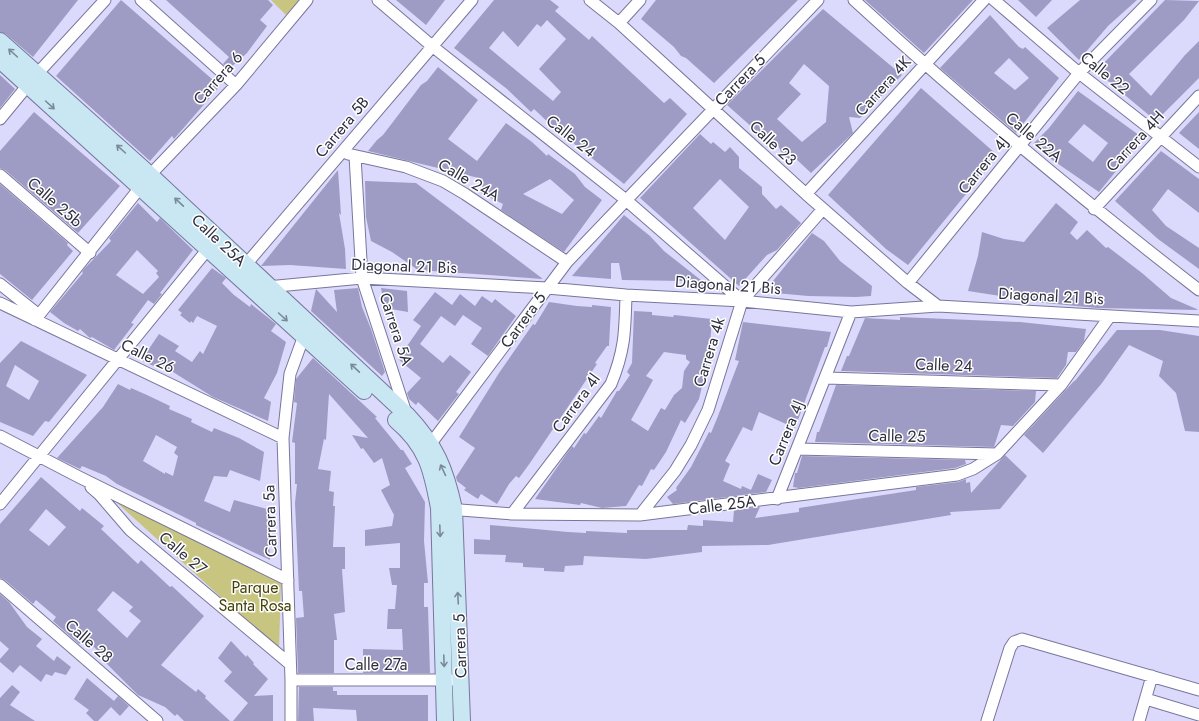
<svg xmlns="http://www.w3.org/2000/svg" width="1199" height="721" font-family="Jost,sans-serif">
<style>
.green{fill:#c7c57f}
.building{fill:#9e9cc5;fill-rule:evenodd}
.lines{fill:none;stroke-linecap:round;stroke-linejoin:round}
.street-casing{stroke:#78769c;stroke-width:13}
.secondary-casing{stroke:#78769c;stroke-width:18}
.street{stroke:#fff;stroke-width:11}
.secondary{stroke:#c8e7f3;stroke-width:16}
.oneway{stroke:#7b8a98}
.labels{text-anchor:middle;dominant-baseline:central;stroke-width:3;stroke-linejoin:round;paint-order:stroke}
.street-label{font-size:16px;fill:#2e2e3e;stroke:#fff}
.park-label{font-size:16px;fill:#444108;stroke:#fff}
</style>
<rect width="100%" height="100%" fill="#dbdafc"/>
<path class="green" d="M271,0h29l-14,15z
M114,500l167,82 -2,68z"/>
<path class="building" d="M0,0h78l-45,57 -27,-23 -6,-2z
M121,0l99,86 -46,53 -2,-3 -22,25 -94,-85z
M166,0h102l5,5 -13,15 7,6 -20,27 -18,16 -6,-5 6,-7z
M396,0h49l-19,25z
M494,0h56l9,7 -4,4 34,29 3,-4 72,67 6,-5 17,16 -63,70 -72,-58 -18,-17 -3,3 -24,-23 -53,-41zM547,20l19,19 -27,30 22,23 -8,9 -64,-53 14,-17 15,16 19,-23 4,3z
M656,0h142l-84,83 -28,-25 -5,-2 -7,-9 -33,-28z
M865,0h108l-49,53z
M1018,0h34l-16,17z
M1080,0h57l-29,26 -29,34 -32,-32z
M1165,0l34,1 -15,19 -55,54 22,22 34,-41 14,-14v37l-43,43 -60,-50z
M823,9l79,66 -42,43 -11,-1 4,16 -42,40 -17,-16 -4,4 -9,-9 -3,-7 -13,-10 -3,1 -35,-31zM804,64l25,22 -3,36 -24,20 -25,-23 24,-25 -12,-11z
M990,15l29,32 4,2 2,-2 34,31 -43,55 -76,-65zM1009,58l20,20 -14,12 -21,-17z
M438,67l40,33 -30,39 29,22 29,-38 26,19 15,14 1,-2 27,20 10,13 17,13 -38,52 -63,-42 2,-6 -22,-11 2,-14 -115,-28 9,-11 6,-5 38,-50 6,-4zM550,179l24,21 -12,14 -39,-20z
M0,75l15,14 -15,19z
M921,88l74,65 -29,41 -58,71 -22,-16 -58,-54z
M1078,91l65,47 -44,54 -48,-33 -18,-15 16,-16zM1084,124l24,19 -15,19 -25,-20z
M34,112l86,74 -42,47 -73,-63 -5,-2v-17z
M1199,112v37l-20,-16z
M700,134l11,10 2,-2 12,10 5,-5 9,10v11l23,19v7l14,15 5,-4 20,18 -24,27 -10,5 -28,31 -99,-88zM720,179l29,28 -24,33 -32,-32z
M1161,151l38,28v34l-31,-24 -16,21 14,16 33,22v21l-41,-30 -43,-38z
M338,170l3,45 -2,-2 6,36 1,20 -56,-4 -29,1z
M365,181l51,2 127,96 -125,-9 -26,-18 -21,-11 -5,-24z
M0,184l68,59 -1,2 6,6 -41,49 -32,-26z
M138,203l19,19 3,-4 33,32 -33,43 2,1 -8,10 -6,-4 -17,23 3,1 -20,26 -22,-13 -2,1 -10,-9 -2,2 -14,-8 -14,-11 33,-39 -1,-1 2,-3 27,-28 -2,-3zM137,250l21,21 -2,2 3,4 -16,17 -27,-19z
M1056,203l22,19 -8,11 7,7 10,-10 19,18 2,-1 34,26 29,25 28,12 -102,-2 -52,-5 -77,-12 10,-35 4,-24 22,7 20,3z
M624,215l26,21 14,15 47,37 -30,-3 3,-4 -62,-1 -3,-17h-8v16l-39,-3z
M812,233l12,8 16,20 32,25 -1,10 -15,1 -48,-1 -44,-4z
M212,268l14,10 -4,5 12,12 16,12 1,-3 25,20 -5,7 15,11 -9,31 -13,25 7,4 -3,19 -55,-24 -48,-30 -3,3 -19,-9 2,-4 -1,-1 15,-22 20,12 -4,5 17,11 8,-11 3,3 14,-28 -20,-10 -4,7 -2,-2 -1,2 -10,-8 2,-2 -4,-3z
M358,288l4,19 9,22 14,43 -3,4 -71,-65 5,-22 21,23 -3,-22z
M381,288l26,3 1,21 -23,-4z
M435,292l17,13 8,-11 15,12 7,-10 10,7 3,-4 21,17 -28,40 -17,-12 11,-16 -19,-13 -8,11 -14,-10 -21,28 23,19 7,-8 21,17 -15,20 3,2 -21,27 -20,-19 -2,3 -7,-6 -2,-6 14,-15 -23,-19 23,-33 -8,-6z
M549,302l28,4 15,1v-2l19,2 -2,39h-2l-12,17 2,1 -67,99 -11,15 -3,-2 -7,8 -12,20 -16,-10 -3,5 -14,-9 2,-2 -9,-7 -1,-4 19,-29 -16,-11 40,-64 34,-49 2,1z
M634,311l18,1v3l21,2 1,-2 38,4 -3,38 -10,42 -14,24 -4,-3 -15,32 -12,18 -3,-1 -9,17 -3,-1 -13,21 -24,2 -21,-5 -1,2 -45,-6 37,-53 2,2 10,-15 2,1 13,-18 2,2 16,-27h2l11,-16 -3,-3 5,-9zM664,352l22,3v4l4,3 -6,9 -2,17 -8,7 -9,15 -4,-2 -13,23 -17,-11 22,-40 -7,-4z
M900,317l120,5 66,7 -2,12 -8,11h-8l-2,13 -9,13 -216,-7 6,-15h2l16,-38 35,2z
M743,322l88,10 -4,15h-2l-30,81 -36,-16 -7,19 -9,-4 -18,34 5,3 -7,17 18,8 1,-3 9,4 7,-16 14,6 -6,12 -93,12 -6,-7 10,-7 -1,-2 15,-21 18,-35 2,1 7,-17 21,-55 -4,-1z
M1117,330h43l39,6v96l-14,-1 -9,-38 -17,-17 4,-15 -34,-16 -27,38 -59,70 -19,-18 51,-55 -1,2z
M21,341l66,34 -38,47 -4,-1 -12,15 -33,-14v-59zM15,365l24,16 -10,19 -23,-14z
M313,358l64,59 -2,1 26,32h2l9,14 -7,4 20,34 -1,39 4,42h-4v24h4l2,66h-67v-24l40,1 -1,-21h-15l1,-20h7l2,-24h-5l-3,-17h11v-25l-35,3v-16l27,-4 2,-11 -13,-25 9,-5 -8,-27 -8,5 -11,-15 -2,1 -9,-14 16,3 -39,-44 -3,46 -2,-1 -6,30 13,2 -2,20 5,1 -1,14h2l-2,41h12v22h-3l3,43 -11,2 3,26h-3v33h-36l-2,-55 8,-1 -2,-26h-3l-4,-88 2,-19h-2v-41l-3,-1 5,-39 -3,-1 2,-23z
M118,384l12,6 1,-2 16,7 23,11 -1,3 23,10 -1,3 21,10 2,-4 25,10 25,14 -4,29 -30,-11 -3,7 -13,-1 -10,25 26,11 4,-12 37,10v14l-3,-1 2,37 -74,-35v-2l-79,-39 -11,-8 -24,-10 -2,3 -23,-11 46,-51zM156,435l21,12 -3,6 4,3 -5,20 -8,-4v2l-22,-13z
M836,385l200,6 -1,11 -22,24 -12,-1 -7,22 -179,-5 2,-10h2z
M1005,455l22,21 -27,33 -50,3 1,3 -183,30 -66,1v6l-56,7 -62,-3 -1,9 -18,1 -1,6 -20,-1v-3l-21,-1v-4l-18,-1 1,-7 -32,-1v-15l16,1v-15l78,7 18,1v-2l41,2v-3h60l1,-5 15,1v-6l30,2 1,-12 26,-3 -5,11 44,-6v-4l117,-18v-3l42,-5 8,-3v4l4,-1 1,11z
M802,456l163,4 1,4 -11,4 -156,20 -6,-1 2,-14h2z
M41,477l39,34 2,-3 22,18 -3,3 37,35 3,-4 29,27 2,-1 32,30 -43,49 35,27 2,-3 8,7 -1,2 25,23h-46l-7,-7 -2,2 -10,-9 -27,-12 -32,-32 2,-3 -23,-21 -6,5 -26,-23 3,-4 -20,-17 -3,4 -28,-24 -5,-2v-54zM46,509l20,18 -17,19 -20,-16zM113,591l20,16 -4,4 12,10 -14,17 -30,-28z
M0,594l9,8 18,25 15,12 -6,7 18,15 3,-5 14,11 -5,8 -11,-3 -3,4 -6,-2 -5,8 -21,-17 -7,8 -13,-11v-3l9,-10 -9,-8z
M231,641l15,16 1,-2 7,8 -1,1 15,15 -14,17 19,-1v26h-40l15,-18 -24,-22 8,-9 -14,-14z
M87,678l27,23 4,-5 11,10 -9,10 -9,-9 -13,14h-4l-8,-8 3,-3 -15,-11z
M12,685l8,7 -10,13 25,16h-35v-23z
M299,687h34v4h4v4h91v26h-71l-1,-11 -43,-2 1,13h-16z"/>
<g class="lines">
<defs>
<path id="street" d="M141,0l95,85
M378,0l54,46 194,154 116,101
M590,0l29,23 187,171 102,89 30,23
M854,0c111,102 226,198 345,290
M994,0l85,73 120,94
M619,23l21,-23
M0,119l37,-45 68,-74
M348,154l58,13 37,14 22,13 102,68
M355,156l7,122 44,135
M0,175l90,78
M806,194l178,-194
M1094,209l105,-113
M242,269l230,-269
M908,283l171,-210 72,-73
M0,284l39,31
M267,287l95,-9 185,10 79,7 116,6 109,11 87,-6 261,15
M0,303l283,135
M35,320l115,-145 86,-90 71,-85
M826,378l235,7
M0,436l79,41 209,103
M797,449l200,5
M426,450l141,-188 251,-262
M91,487l8,7 31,36 160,134
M777,499l74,-187
M0,504l212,-260
M447,509l65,5 128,1 317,-40 16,-6 24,-15 64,-69 49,-69
M512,514l99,-130c14,-34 14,-53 15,-89
M640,515l35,-44 16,-26 17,-35 34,-109 81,-92
M0,585l157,136
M291,680h160
M1146,699l53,16
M291,721v-41l-8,-242 7,-64 16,-44
M987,721l23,-73 4,-6 8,-3 177,51
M1139,721l13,-45"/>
<path id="secondary" d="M0,41l150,134 257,240c29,31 38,53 47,94l8,212
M0,60l364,331
M396,420c31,26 36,50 43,88l6,213"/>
</defs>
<use href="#street" class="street-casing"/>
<use href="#secondary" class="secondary-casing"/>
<use href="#street" class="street"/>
<use href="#secondary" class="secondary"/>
</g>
<defs><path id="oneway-shaft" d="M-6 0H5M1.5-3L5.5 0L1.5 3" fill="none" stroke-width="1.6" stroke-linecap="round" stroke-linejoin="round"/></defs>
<g class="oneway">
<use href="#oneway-shaft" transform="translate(13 53) rotate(-138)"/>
<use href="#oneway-shaft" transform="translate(50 105) rotate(42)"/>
<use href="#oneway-shaft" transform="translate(121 149) rotate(-138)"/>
<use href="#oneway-shaft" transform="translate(179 202) rotate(-137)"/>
<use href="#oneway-shaft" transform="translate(283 317) rotate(42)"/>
<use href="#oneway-shaft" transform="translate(355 368) rotate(-137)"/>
<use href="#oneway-shaft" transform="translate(443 470) rotate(-115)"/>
<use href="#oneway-shaft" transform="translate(440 531) rotate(88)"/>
<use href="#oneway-shaft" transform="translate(458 598) rotate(-93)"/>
<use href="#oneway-shaft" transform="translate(444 661) rotate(88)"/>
</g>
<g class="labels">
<g class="street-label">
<text transform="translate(1105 73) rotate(39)">Calle 22</text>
<text transform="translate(218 78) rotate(-48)">Carrera 6</text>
<text transform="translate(740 80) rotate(-46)">Carrera 5</text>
<text transform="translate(883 86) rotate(-48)">Carrera 4K</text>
<text transform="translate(342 127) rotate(-50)">Carrera 5B</text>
<text transform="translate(571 136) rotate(38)">Calle 24</text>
<text transform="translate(1034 137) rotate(40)">Calle 22A</text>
<text transform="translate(1135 141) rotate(-47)">Carrera 4H</text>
<text transform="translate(773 143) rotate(43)">Calle 23</text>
<text transform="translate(983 165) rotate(-51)">Carrera 4J</text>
<text transform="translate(469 180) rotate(30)">Calle 24A</text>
<text transform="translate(55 202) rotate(41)">Calle 25b</text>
<text transform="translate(219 240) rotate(43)">Calle 25A</text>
<text transform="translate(404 266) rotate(2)">Diagonal 21 Bis</text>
<text transform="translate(728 285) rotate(4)">Diagonal 21 Bis</text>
<text transform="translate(1051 296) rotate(3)">Diagonal 21 Bis</text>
<text transform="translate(523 320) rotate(-54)">Carrera 5</text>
<text transform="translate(396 329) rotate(72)">Carrera 5A</text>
<text transform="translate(709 352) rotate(-73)">Carrera 4k</text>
<text transform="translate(148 356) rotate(26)">Calle 26</text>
<text transform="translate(944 365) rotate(2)">Calle 24</text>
<text transform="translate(576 403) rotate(-54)">Carrera 4l</text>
<text transform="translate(786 433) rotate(-68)">Carrera 4J</text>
<text transform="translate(897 436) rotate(1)">Calle 25</text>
<text transform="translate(722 505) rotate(-7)">Calle 25A</text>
<text transform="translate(270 521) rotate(-92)">Carrera 5a</text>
<text transform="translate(183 553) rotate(40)">Calle 27</text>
<text transform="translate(89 641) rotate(41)">Calle 28</text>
<text transform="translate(460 646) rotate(-92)">Carrera 5</text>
<text x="376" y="664">Calle 27a</text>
</g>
<g class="park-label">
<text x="255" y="587">Parque<tspan x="255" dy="18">Santa Rosa</tspan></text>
</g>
</g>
</svg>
